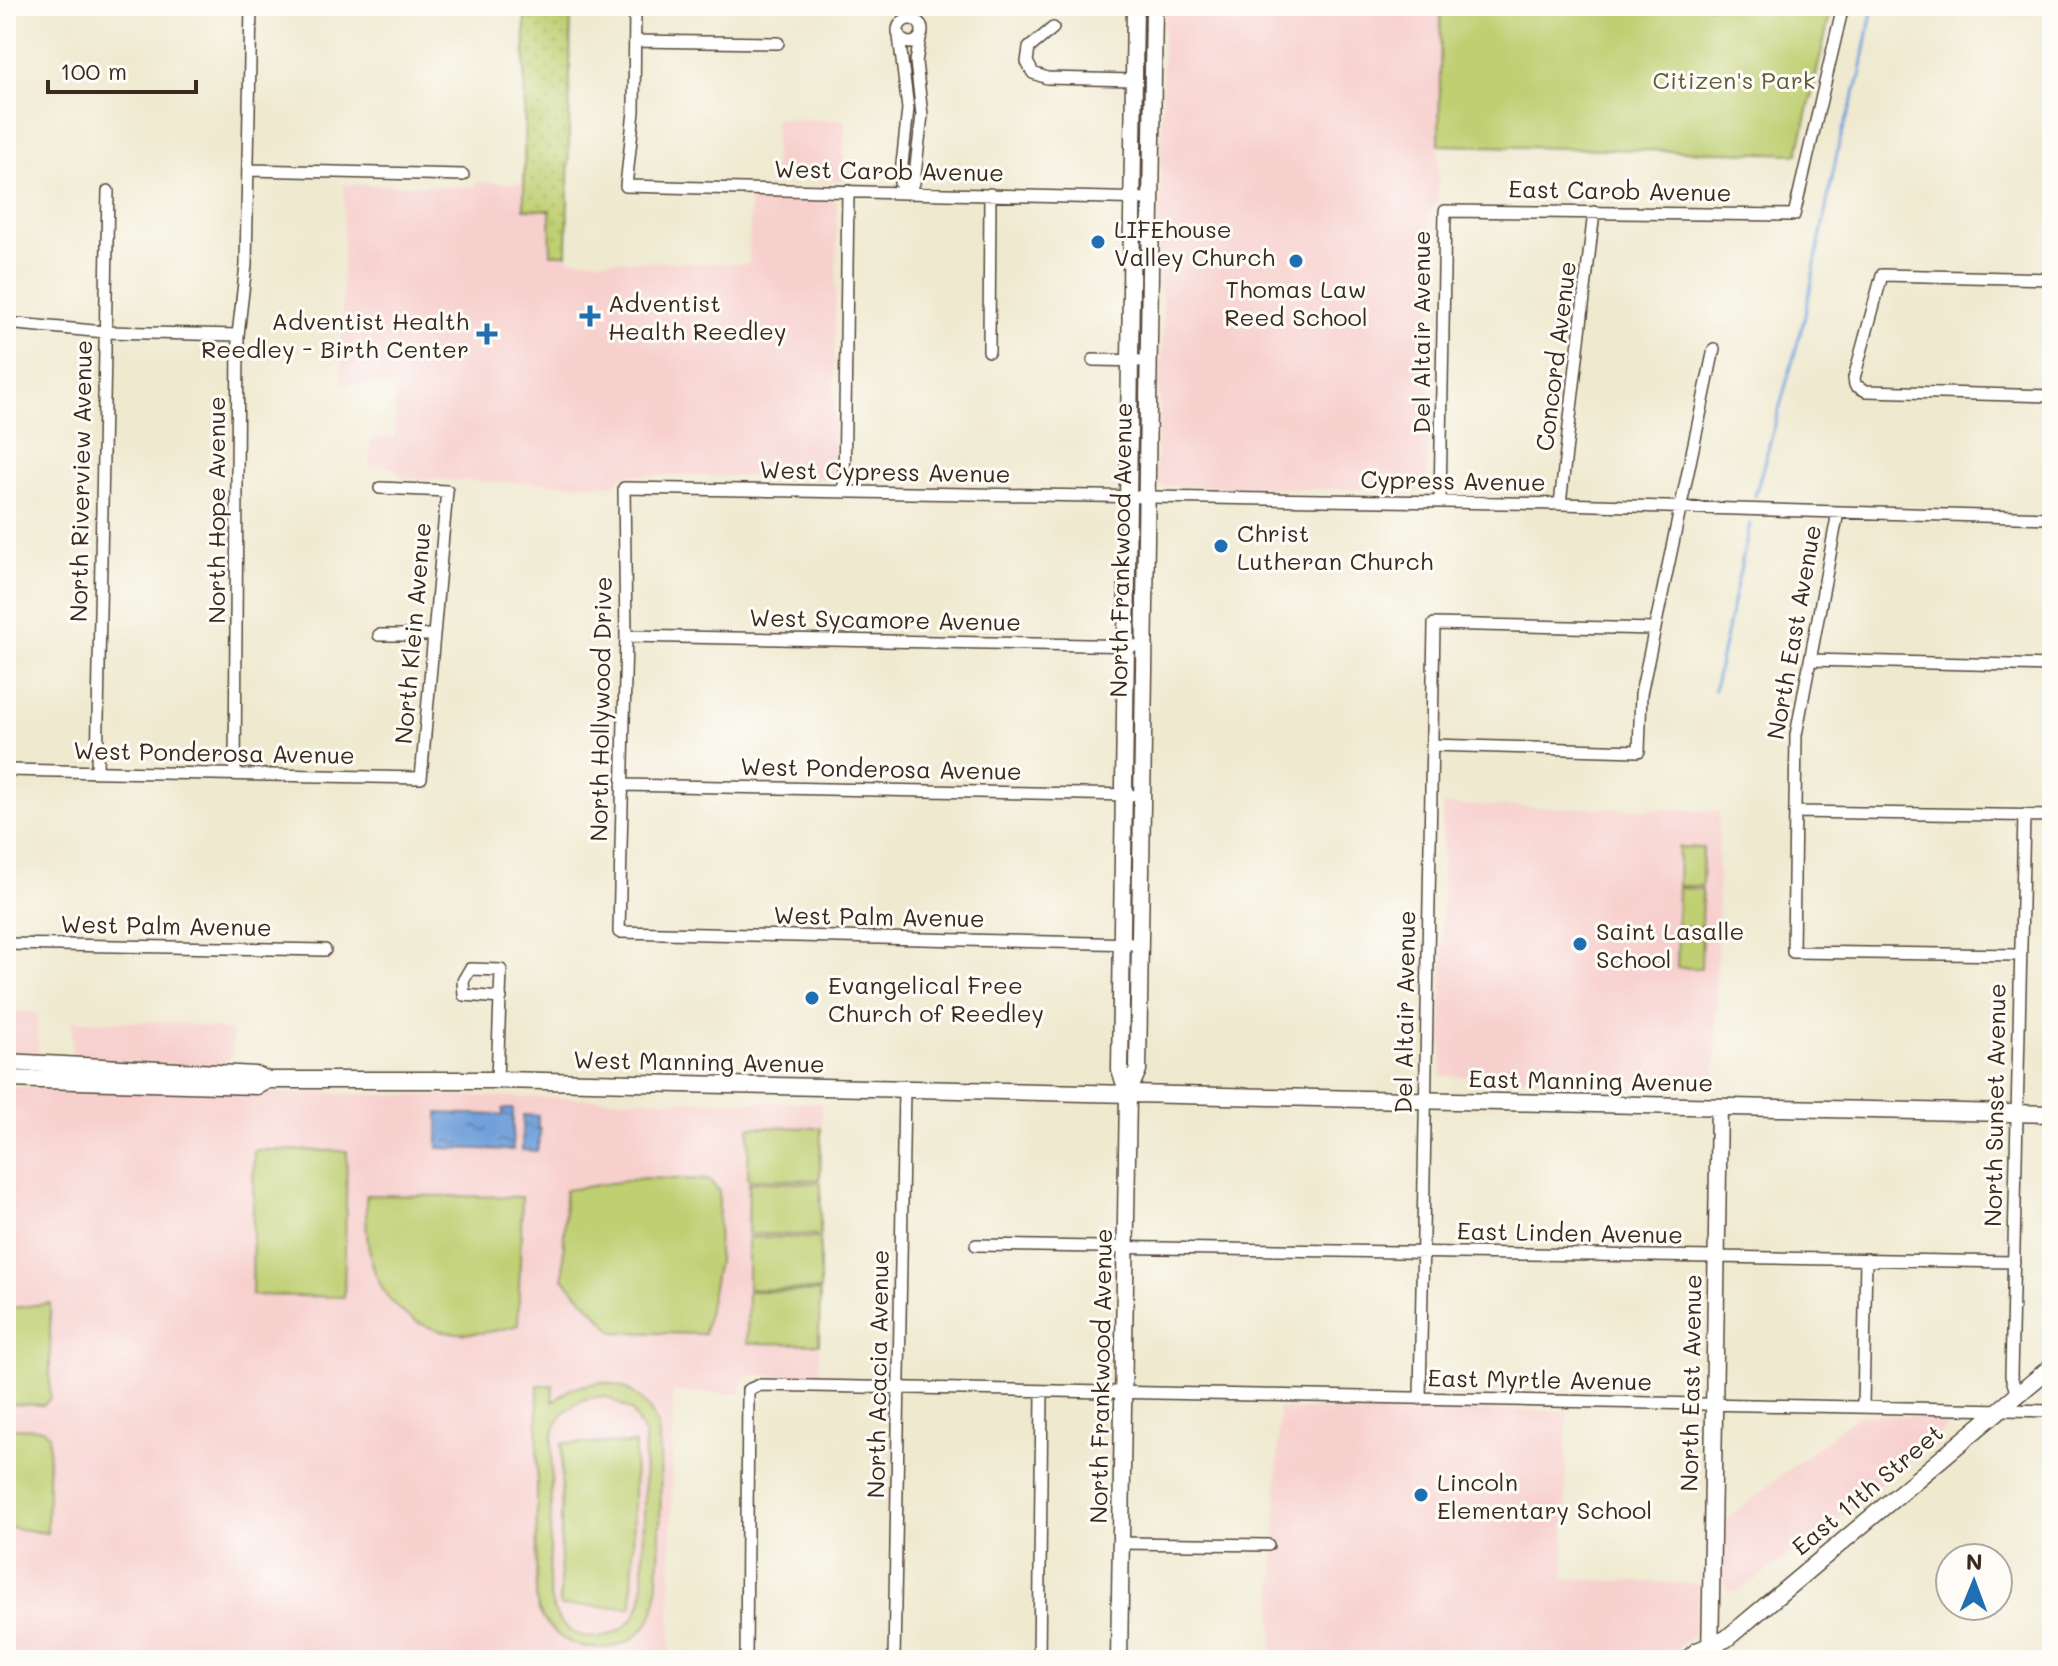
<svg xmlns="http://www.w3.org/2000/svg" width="2058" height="1666" font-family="Mali,sans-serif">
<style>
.built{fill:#f7d0ce}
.park{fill:#bfcf72;stroke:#7d7c48;stroke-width:2;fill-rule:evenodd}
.garden{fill:url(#garden-dots);stroke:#7d7c48;stroke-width:2}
.water{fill:url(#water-ripples);stroke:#56657c;stroke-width:2}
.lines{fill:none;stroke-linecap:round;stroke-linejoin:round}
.stream{stroke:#72a0da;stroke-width:3}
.street-casing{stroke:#564739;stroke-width:14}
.secondary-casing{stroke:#564739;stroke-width:19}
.street{stroke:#fff;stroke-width:11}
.secondary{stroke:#fff;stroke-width:16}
.poi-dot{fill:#1f6fb2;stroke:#fdfcf7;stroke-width:3}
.labels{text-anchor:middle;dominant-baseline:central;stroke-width:6;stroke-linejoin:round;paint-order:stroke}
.park-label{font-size:24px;fill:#635c37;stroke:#fdfcf7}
.street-label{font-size:24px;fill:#3b2a1e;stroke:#fdfcf7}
.poi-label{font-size:24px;fill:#3b2a1e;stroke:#fdfcf7;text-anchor:start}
</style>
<defs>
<pattern id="garden-dots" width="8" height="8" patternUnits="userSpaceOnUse" patternTransform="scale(2)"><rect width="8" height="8" fill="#bfcf72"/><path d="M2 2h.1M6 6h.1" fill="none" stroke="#a5b262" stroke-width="1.8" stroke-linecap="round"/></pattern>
<pattern id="water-ripples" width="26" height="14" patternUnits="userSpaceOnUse" patternTransform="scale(2)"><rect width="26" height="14" fill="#72a0da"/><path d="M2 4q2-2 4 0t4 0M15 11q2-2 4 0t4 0" fill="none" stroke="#5f83b0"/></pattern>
</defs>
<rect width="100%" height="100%" fill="#fdfcf7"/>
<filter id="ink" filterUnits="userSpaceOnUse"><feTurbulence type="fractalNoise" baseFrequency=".0125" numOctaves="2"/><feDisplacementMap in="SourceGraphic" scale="16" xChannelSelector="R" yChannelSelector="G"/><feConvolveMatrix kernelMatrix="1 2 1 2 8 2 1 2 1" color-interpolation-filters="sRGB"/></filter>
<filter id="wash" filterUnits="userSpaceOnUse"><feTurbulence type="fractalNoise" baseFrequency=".006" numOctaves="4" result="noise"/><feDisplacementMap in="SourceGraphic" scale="32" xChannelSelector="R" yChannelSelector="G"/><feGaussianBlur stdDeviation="1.8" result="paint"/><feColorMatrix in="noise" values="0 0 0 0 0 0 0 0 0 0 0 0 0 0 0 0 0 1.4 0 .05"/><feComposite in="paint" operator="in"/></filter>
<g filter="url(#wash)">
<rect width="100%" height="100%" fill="#efe9cf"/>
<path class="built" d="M1164,6h277l-3,194 -10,16 5,19 -6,256 -266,-5 -7,-4 6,-73 -4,-32 6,-19 1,-59 -5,-13z
M775,119l70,1 -2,60 -69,-1z
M477,182l91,3v74l181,5 1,-65 87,3 -4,276 -210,-3 -9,10 -142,-4 -69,-3 -11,-11 -22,-1v-28h24l2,-53 -55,-1 3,-200 131,3z
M1442,805l277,6 -4,280 -23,-1 -1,-8 -99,-2 -4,4 -42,-1 -4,-5 -100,-2z
M6,1011l31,1 1,42 -32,-1z
M72,1021l102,1 58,9v24l-17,13 -143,-10z
M6,1087l816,16 -3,273 -73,-1 -6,19 -67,-2 -3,268h-354l-310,-6z
M1279,1409l288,2 -3,168 134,5 -2,48 -33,28h-391z
M1858,1415l82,1 11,8 -128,107 -84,60h-11l-6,-10 1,-59z"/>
<path class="park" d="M1441,6h391l-34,148 -359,-9z
M1679,847l24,1 -1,38h-24z
M1678,888l24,1 -1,38h-24z
M1678,929h24l-1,39h-24z
M749,1127l72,1 -1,52 -72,-1z
M254,1150l93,1 -3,146 -92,-2z
M644,1178l65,2 10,11 -1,70 -14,73 -90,-2 -51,-54 2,-88z
M749,1182l72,1 -1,52 -72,-1z
M366,1195l156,2 -4,128c-60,19 -127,8 -146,-62 -6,-22 -6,-45 -6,-68z
M748,1237l72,1v52l-72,-1z
M748,1291l72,1 -1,52 -72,-1z
M50,1303v95l-6,7 -38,-1v-95z
M600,1382c28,2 47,17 57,43 6,25 4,167 -4,189 -23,52 -104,43 -117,-13l2,-216h15v17l19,-14zM607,1397l25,14 13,25 -2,157c-7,54 -81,62 -92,8 -4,-17 -1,-37 -1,-55 1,-35 1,-69 2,-104 3,-29 26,-48 55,-45z
M6,1428l37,1 6,6 -2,98 -41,-6z
M562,1443l73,1 -3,163 -72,-1z"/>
<path class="garden" d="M525,6h46l-4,248h-16l-1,-44 -26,-1z"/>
<path class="water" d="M503,1109h10v41l-75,-2v-35l65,2z
M523,1115l15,1v12h3l-4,23 -15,-1z"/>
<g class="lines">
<path class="stream" d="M1755,496l49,-176 35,-177 21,-66 13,-71
M1714,690l36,-166"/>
</g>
</g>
<g filter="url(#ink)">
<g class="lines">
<defs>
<path id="street" d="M635,6l-1,105 -8,75 525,13
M898 31a12 12 0 1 1 24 0a12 12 0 1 1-24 0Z
M1053,28l-24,20 -2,14 6,11 14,5 86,2
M899,36l9,73 -8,74 7,9
M635,41l143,2
M249,170l214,5
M907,189l7,-6 8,-68 -6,-53 4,-24
M2052,279l-170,-4 -28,103 1,7 11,6 186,5
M6,323l99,9 133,3
M989,351l1,-157
M1093,360l54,1
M844,491l4,-300
M1440,502l5,-291 349,4 49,-209
M1560,504l34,-292
M1838,512l-42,223 -3,217 226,3
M379,635h55
M626,636l516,10
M1810,660l242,6
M1431,745l208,6 2,-57 73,-345
M6,770l415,8 26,-287 -67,-3
M97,771l11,-580
M235,774l3,-439 8,-70 5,-259
M622,785l509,10
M1795,812l257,4
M6,944l319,6
M1137,944l-518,-12 7,-296 -2,-148 936,16 492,14
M497,1080l4,-110 -31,-1 -7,12 1,14 37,3
M976,1245l1038,17
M2017,1395l-6,-19 13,-561
M1420,1399l14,-775 221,5
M1863,1406l3,-147
M1121,1543l147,2
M746,1660l2,-270 12,-5 1292,26
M894,1660l10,-570
M1039,1660l3,-267"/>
<path id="secondary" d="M6,1062l250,13 12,5h229l1555,34
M6,1079l251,7 11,-6
M1128,1093l10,-23 16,-1064
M1119,1660l9,-567 -8,-23 15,-1064
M1687,1660l10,-9 29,-12 326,-273
M1710,1660l9,-553"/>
</defs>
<use href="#street" class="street-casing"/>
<use href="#secondary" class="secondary-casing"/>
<use href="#street" class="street"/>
<use href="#secondary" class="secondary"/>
</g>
</g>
<g class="poi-dot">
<circle cx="1098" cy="242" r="8"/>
<circle cx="1296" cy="261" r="8"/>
<path d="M586 304h8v8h8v8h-8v8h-8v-8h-8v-8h8z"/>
<path d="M483 322h8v8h8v8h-8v8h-8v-8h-8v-8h8z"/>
<circle cx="1221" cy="546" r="8"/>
<circle cx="1580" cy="944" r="8"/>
<circle cx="812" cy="998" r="8"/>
<circle cx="1421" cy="1495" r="8"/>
</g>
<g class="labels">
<g class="park-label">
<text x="1734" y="79">Citizen's Park</text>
</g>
<g class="street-label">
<text transform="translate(889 170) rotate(1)">West Carob Avenue</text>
<text transform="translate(1620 190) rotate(1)">East Carob Avenue</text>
<text transform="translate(1420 332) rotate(-90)">Del Altair Avenue</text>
<text transform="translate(1555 356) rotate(-83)">Concord Avenue</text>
<text transform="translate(885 471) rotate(1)">West Cypress Avenue</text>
<text transform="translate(1453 480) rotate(1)">Cypress Avenue</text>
<text transform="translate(80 481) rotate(-89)">North Riverview Avenue</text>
<text transform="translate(215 510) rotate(-90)">North Hope Avenue</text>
<text transform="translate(1120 550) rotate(-89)">North Frankwood Avenue</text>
<text transform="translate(885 619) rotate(1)">West Sycamore Avenue</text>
<text transform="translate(1793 632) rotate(-80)">North East Avenue</text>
<text transform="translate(412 633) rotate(-85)">North Klein Avenue</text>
<text transform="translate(600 709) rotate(-89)">North Hollywood Drive</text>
<text transform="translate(214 752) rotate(1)">West Ponderosa Avenue</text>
<text transform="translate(881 768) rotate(1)">West Ponderosa Avenue</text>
<text transform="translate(879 916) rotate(1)">West Palm Avenue</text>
<text transform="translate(166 925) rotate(1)">West Palm Avenue</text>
<text transform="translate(1404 1012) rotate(-89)">Del Altair Avenue</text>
<text transform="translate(699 1061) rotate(1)">West Manning Avenue</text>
<text transform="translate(1591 1080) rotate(1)">East Manning Avenue</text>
<text transform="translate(1994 1105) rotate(-89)">North Sunset Avenue</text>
<text transform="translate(1570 1232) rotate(1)">East Linden Avenue</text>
<text transform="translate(877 1374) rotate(-89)">North Acacia Avenue</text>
<text transform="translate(1100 1376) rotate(-89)">North Frankwood Avenue</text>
<text transform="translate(1540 1379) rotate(1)">East Myrtle Avenue</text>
<text transform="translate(1690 1383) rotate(-89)">North East Avenue</text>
<text transform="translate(1867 1489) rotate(-40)">East 11th Street</text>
</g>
<g class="poi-label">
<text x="1114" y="228">LIFEhouse<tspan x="1114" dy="28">Valley Church</tspan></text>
<text x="1296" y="288" text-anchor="middle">Thomas Law<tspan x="1296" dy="28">Reed School</tspan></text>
<text x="608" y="302">Adventist<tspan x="608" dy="28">Health Reedley</tspan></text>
<text x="469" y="320" text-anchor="end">Adventist Health<tspan x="469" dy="28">Reedley - Birth Center</tspan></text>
<text x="1237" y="532">Christ<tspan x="1237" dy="28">Lutheran Church</tspan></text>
<text x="1596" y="930">Saint Lasalle<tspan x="1596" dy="28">School</tspan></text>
<text x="828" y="984">Evangelical Free<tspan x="828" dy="28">Church of Reedley</tspan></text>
<text x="1437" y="1481">Lincoln<tspan x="1437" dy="28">Elementary School</tspan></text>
</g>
</g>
<rect width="2058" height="1666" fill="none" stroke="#fdfcf7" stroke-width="32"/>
<g transform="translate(1974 1582) rotate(1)"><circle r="38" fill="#fdfcf7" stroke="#afa8a0" stroke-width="2"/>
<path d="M0-6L14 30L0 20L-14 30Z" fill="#1f6fb2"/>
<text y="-12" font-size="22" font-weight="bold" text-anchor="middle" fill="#3b2a1e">N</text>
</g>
<path d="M48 80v12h148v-12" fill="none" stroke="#3b2a1e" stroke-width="4"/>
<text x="60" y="80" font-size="24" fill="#3b2a1e" stroke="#fdfcf7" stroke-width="6" paint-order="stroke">100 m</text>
</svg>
